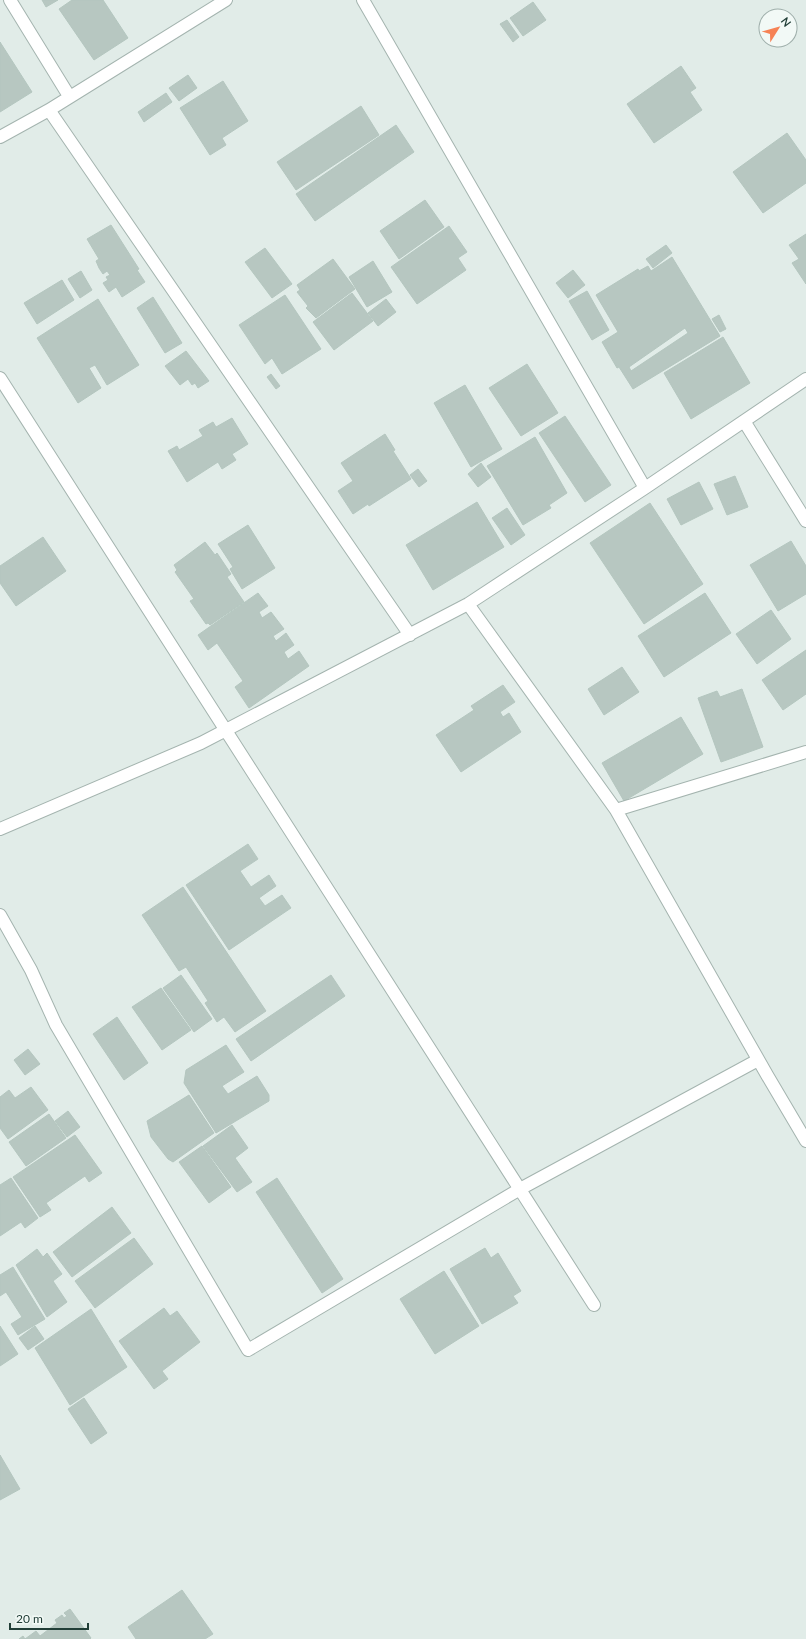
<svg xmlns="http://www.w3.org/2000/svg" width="806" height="1639" font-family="Lato,sans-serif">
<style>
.building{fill:#b7c7c1;stroke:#b4c6bf;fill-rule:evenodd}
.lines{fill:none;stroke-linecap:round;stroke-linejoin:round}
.street-casing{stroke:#a4b4af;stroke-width:14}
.street{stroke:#fff;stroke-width:12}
</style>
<rect width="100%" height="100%" fill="#e1ece8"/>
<path class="building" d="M42,0h16l-12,7z
M72,0h31l25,38 -34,22 -35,-51z
M533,2l13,18 -23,16 -13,-18z
M507,20l12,17 -6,5 -13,-18z
M0,42l32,50 -32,20z
M681,66l15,22 -6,4 12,18 -48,33 -27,-39z
M188,75l9,13 -18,13 -10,-13z
M223,81l25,40 -26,17 4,7 -16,10 -30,-47z
M166,93l6,9 -28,20 -6,-10z
M361,106l18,29 -83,55 -19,-28z
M396,125l18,27 -99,69 -19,-27z
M787,133l19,27v23l-43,30 -30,-41z
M425,200l19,27 -45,32 -19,-28z
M111,225l28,44 -2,1 8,12 -23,15 -6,-10 -7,5 -6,-9 5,-3 -2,-3 4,-2 -3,-4 -4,3 -4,-6 -3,-7 3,-2 -12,-20z
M449,226l18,26 -9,6 8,12 -49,34 -26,-37z
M806,234v50l-14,-21 7,-4 -10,-14z
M666,245l6,8 -19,15 -7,-9z
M265,248l27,36 -20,14 -27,-36z
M672,257l48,79 -87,53 -14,-22 -2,1 -15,-26 16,-10 -22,-37 42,-26 1,2 9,-5 3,5zM685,328l3,5 -57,38 -2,-4z
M333,259l22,30 -39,29 -10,-10 2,-2 -11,-14 3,-2 -3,-5z
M373,261l19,31 -25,15 -18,-30z
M573,270l12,15 -17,13 -12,-15z
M81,271l11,19 -12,8 -12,-19z
M62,280l12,20 -37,24 -13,-21z
M587,291l22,39 -17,10 -23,-39z
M352,293l21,28 -39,29 -21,-28z
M285,295l36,54 -39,25 -10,-16 -7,6 -26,-39z
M153,297l29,46 -17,10 -28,-45z
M98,299l41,66 -32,20 -12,-20 -6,3 12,20 -23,15 -41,-65z
M386,299l10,13 -18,14 -10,-13z
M719,315l7,14 -6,3 -8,-13z
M723,337l27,46 -59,36 -27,-46z
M186,351l23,30 -11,7 -3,-5 -3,2 -4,-6 -8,6 -15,-19z
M527,364l31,49 -37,23 -32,-48z
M271,374l9,12 -4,3 -9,-12z
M465,385l37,64 -31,18 -37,-64z
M565,416l46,69 -26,17 -46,-69z
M232,418l16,26 -16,10 4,6 -14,9 -4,-7 -31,20 -19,-31 9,-5 2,4 24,-14 -4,-6 14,-8 3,5z
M385,434l10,16 -2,1 18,28 -42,27 -1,-2 -15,10 -15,-23 15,-10 -12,-18z
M535,437l32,56 -18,12 2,3 -28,17 -36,-59z
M481,463l10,14 -13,10 -10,-13z
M418,469l9,12 -8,6 -9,-12z
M735,476l13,31 -21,8 -13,-31z
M699,482l14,27 -32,16 -14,-26z
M477,502l27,45 -71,43 -27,-45z
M650,503l53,81 -59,40 -54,-81z
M507,508l18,27 -14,10 -19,-27z
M248,525l27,43 -33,21 -12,-20 3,-2 -15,-23z
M43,537l23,34 -50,35 -16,-23v-17z
M791,541l15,25v28l-28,17 -28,-46z
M205,542l10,13 2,-2 14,21 -4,3 17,25 -34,23 -2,-2 -2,1 -16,-23 4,-2 -19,-27 2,-2 -3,-5z
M258,593l10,13 -9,6 3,6 9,-6 13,17 -11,7 3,5 10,-8 8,12 -10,7 4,7 11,-8 10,15 -60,42 -14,-21 8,-6 -26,-38 -9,7 -10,-15z
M705,593l26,40 -67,44 -26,-41z
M771,610l20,29 -34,25 -21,-30z
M806,650v44l-23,16 -21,-30z
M622,667l17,25 -35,23 -16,-26z
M503,685l12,17 -15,10 3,5 6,-4 12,19 -60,40 -25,-37 38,-25 -3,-4z
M742,689l21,58 -42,15 -23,-64 19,-7 3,6z
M681,717l22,37 -79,47 -22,-38z
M248,844l10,15 -18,12 11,16 18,-12 7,11 -17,12 6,8 17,-11 9,13 -62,42 -43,-65z
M183,887l83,124 -31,21 -11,-15 -7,5 -12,-19 3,-2 -22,-34 -7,4 -37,-56z
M181,975l31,44 -18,13 -31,-44z
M331,975l14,21 -94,65 -15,-22z
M161,988l30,42 -29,20 -30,-43z
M117,1017l31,46 -24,17 -31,-46z
M226,1045l18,27 -22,14 6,8 29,-18 12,19v6l-53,32 -32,-50 2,-13z
M28,1049l12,15 -15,11 -11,-15z
M31,1087l17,23 -40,29 -8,-11v-31l9,-7 6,8z
M189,1095l25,38 -41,29 -5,-3 -17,-22 -4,-16z
M68,1111l12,16 -13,10 -12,-16z
M49,1114l17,24 -40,28 -17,-24z
M232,1125l16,23 -13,10 17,24 -15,10 -34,-46z
M75,1135l27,38 -13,9 -4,-6 -39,27 5,7 -11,7 -27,-40z
M202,1146l29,41 -22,16 -30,-41z
M11,1178l27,40 -13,10 -4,-6 -21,14v-51z
M277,1178l66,101 -21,14 -66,-101z
M112,1207l19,26 -59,44 -19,-25z
M134,1238l19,26 -58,44 -20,-27z
M485,1248l6,10 7,-5 23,38 -8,5 5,7 -36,21 -32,-55z
M37,1249l6,8 4,-4 15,21 -9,7 14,21 -20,15 -31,-52z
M13,1267l32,52 -27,16 -7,-11 11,-7 -16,-25 -6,4v-21z
M444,1271l35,55 -44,28 -35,-55z
M164,1308l6,8 7,-5 23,31 -38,29 6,8 -14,10 -35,-48z
M91,1309l36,58 -57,38 -35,-57z
M0,1326l18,28 -18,12z
M35,1326l9,13 -16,11 -9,-12z
M84,1398l23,35 -16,11 -23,-35z
M0,1455l20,34 -20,11z
M182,1590l31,44 -8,5h-69l-8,-12z
M70,1609l21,29 -1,1h-71l4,-3 2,3 11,-8 4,5 17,-13 -2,-3 7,-5 2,3 3,-2 -3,-3z"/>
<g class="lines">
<defs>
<path id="street" d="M10,0l59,96
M363,0l282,488
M49,110l361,525
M0,137l49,-27 177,-110
M0,378l594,927
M744,421l62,100
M468,604l148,206 151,265 39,66
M616,810l190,-58
M0,829l201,-86 267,-139 177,-116 161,-109
M0,915l31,55 25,55 192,325 272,-161 238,-129"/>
</defs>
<use href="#street" class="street-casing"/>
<use href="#street" class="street"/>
</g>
<g transform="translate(778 28) rotate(53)"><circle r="19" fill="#f2f9f6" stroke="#9eaeaa"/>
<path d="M0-3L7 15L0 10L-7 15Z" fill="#f68255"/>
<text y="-6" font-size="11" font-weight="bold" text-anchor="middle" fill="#213e37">N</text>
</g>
<path d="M10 1623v6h78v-6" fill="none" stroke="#213e37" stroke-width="2"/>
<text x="16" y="1623" font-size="12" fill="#213e37" stroke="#f2f9f6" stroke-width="3" paint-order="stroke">20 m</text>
</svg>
